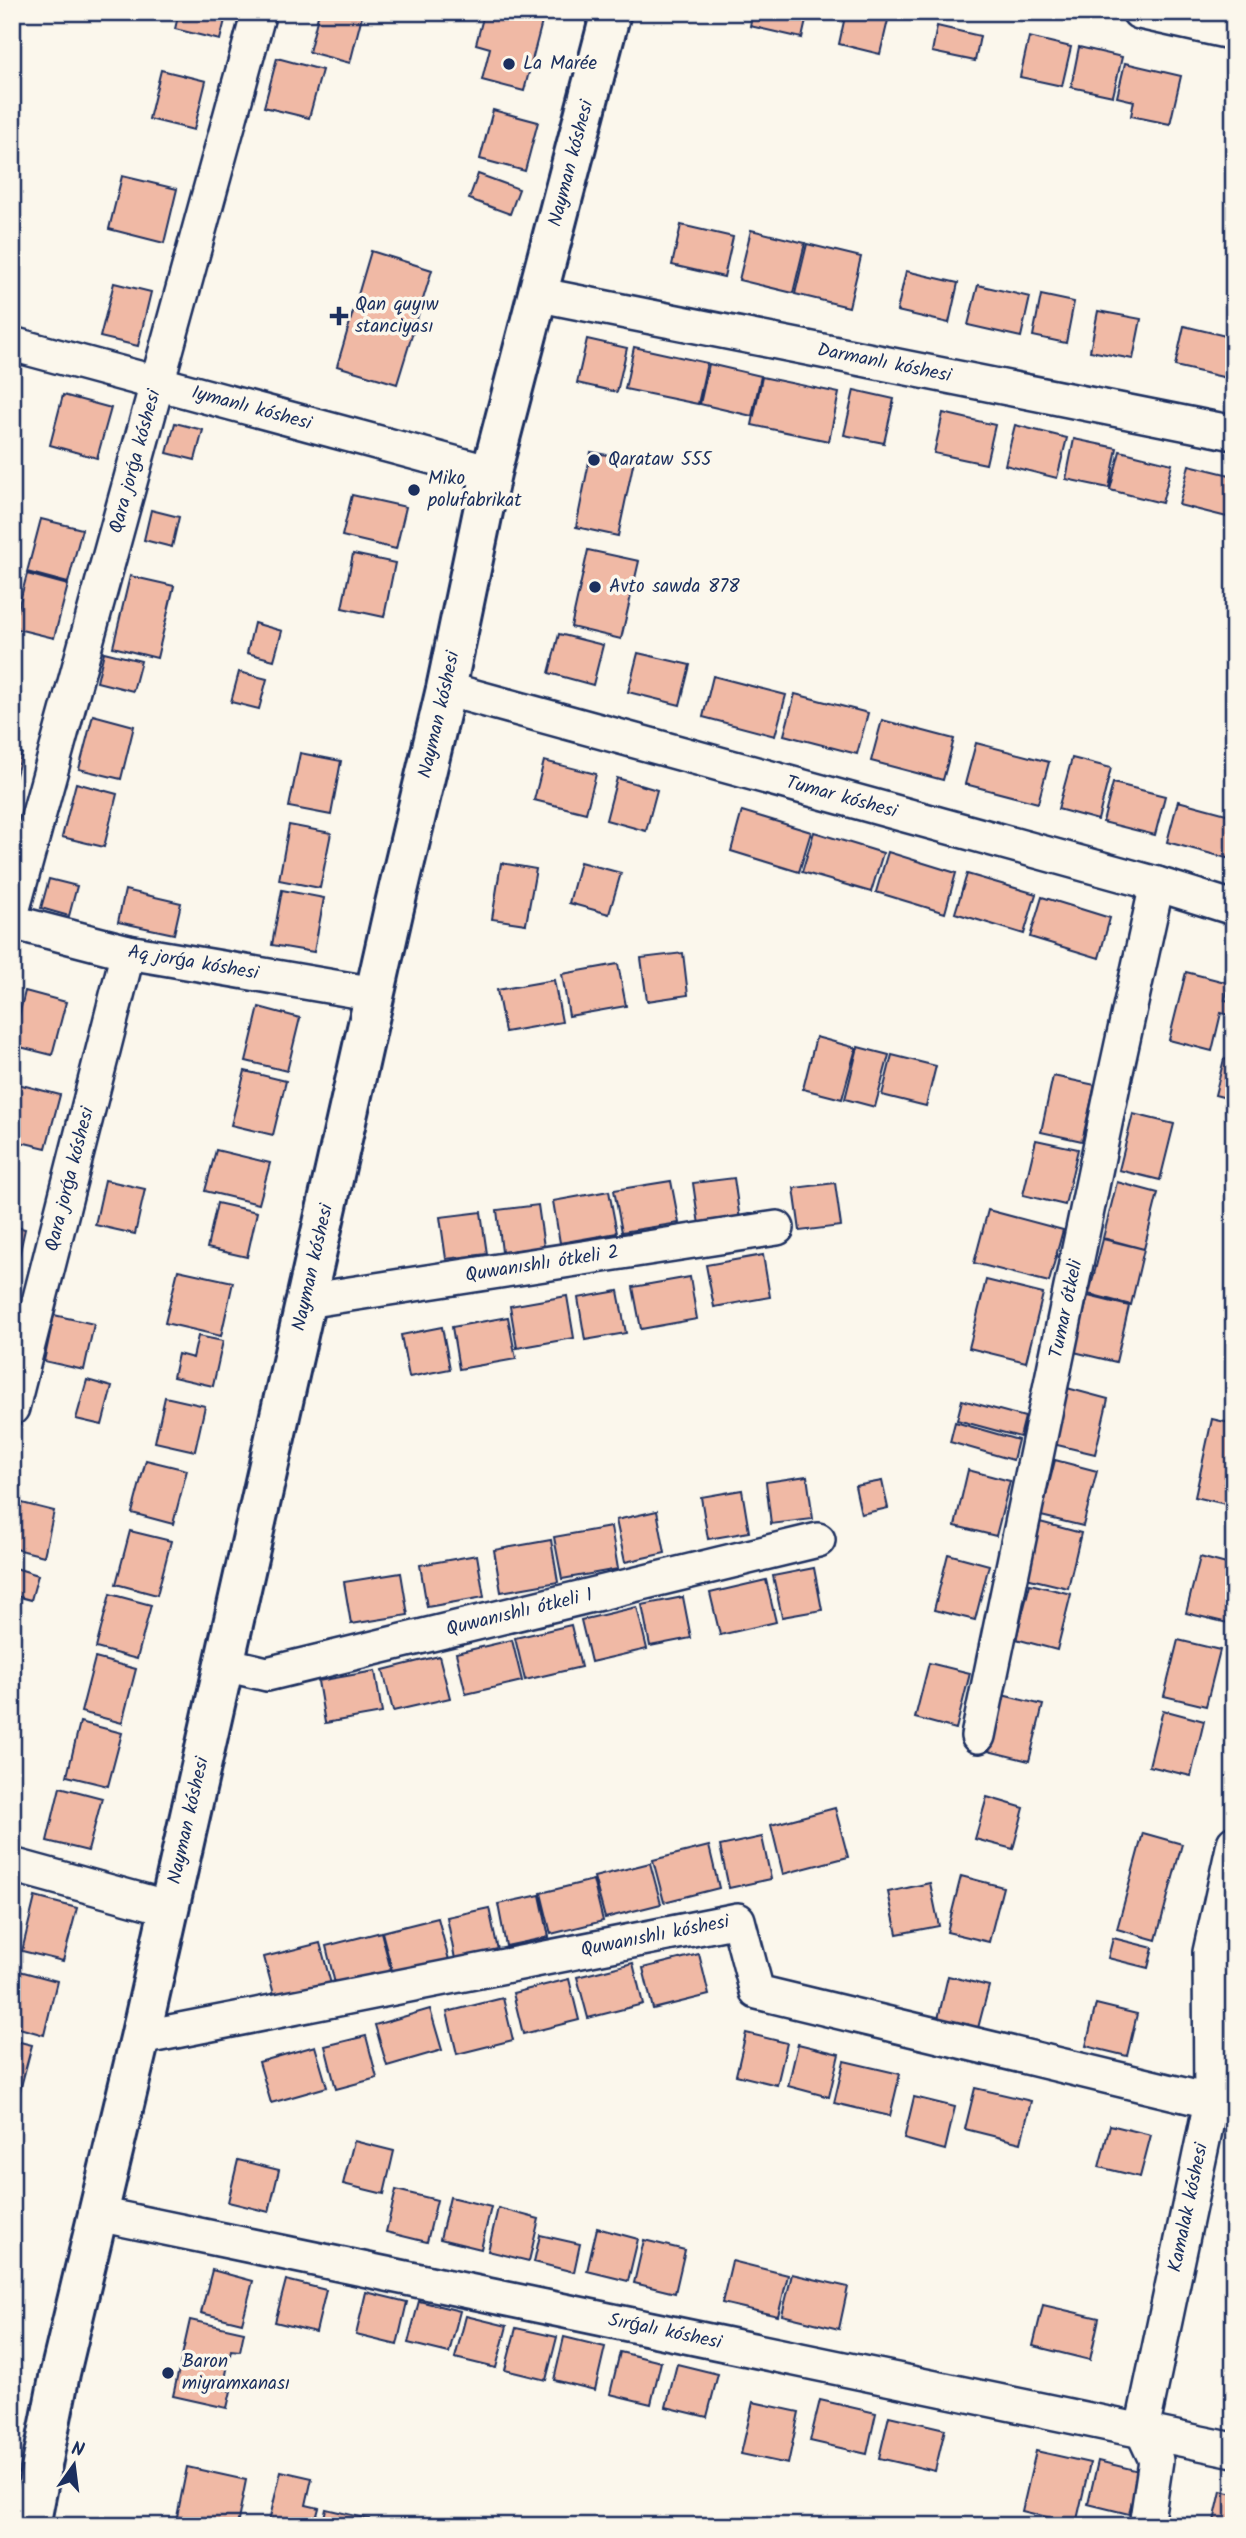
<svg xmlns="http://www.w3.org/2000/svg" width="1246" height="2538" font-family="Kalam,sans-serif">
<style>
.building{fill:#f0b9a5;stroke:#1b2f5e;stroke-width:2}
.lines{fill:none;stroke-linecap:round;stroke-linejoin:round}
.minor-casing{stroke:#1b2f5e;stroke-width:38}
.major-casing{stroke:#1b2f5e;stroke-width:44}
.minor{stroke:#fbf7ec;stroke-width:33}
.major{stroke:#fbf7ec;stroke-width:38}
.poi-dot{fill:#1b2f5e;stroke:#fbf7ec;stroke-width:2.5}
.labels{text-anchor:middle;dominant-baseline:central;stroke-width:7;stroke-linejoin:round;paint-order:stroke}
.poi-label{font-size:19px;fill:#1b2f5e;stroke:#fbf7ec;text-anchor:start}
.street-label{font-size:19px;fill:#1b2f5e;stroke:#fbf7ec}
</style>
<rect width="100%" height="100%" fill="#fbf7ec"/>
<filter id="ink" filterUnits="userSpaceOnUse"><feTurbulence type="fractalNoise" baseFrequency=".0143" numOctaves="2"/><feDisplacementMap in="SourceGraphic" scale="14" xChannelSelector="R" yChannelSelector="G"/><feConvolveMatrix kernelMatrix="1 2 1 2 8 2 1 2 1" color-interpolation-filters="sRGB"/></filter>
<g filter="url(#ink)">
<path class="building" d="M179,12h48l-7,28 -45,-11z
M319,12h44l-13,51 -41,-11z
M498,12l44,10 -18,69 -42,-11 8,-32 -14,-4 8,-30 13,3z
M753,12h55l-6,26 -52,-12z
M846,12h28l15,4 -9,38 -41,-10z
M937,26l43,10 -5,25 -43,-9z
M1029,37l42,10 -9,39 -42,-9z
M1079,47l43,10 -9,39 -42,-9z
M277,58l45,12 -13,48 -45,-11z
M1125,63l56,13 -11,48 -39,-8 3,-15 -17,-4z
M161,70l45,11 -12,49 -45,-11z
M493,110l45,12 -13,49 -45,-12z
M478,174l41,15 -9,25 -41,-15z
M122,176l55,13 -13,54 -55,-14z
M681,225l52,12 -9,40 -52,-12z
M751,230l54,13 -12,50 -54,-13z
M807,244l54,13 -12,50 -54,-13z
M371,251l61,19 -35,114 -60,-18z
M906,271l52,12 -9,40 -52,-12z
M114,283l37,9 -13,54 -38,-9z
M978,285l52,12 -9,40 -53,-12z
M1041,295l33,7 -8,41 -33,-7z
M1098,311l43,8 -8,40 -43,-8z
M1184,326l50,12v13l-7,27 -52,-12z
M587,339l40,9 -10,44 -40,-9z
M634,347l73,16 -9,41 -73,-15z
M709,364l52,12 -9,40 -52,-12z
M762,377l77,16 -10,48 -77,-16z
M854,390l40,9 -10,44 -40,-8z
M63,395l48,13 -14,50 -47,-13z
M943,413l52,12 -9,39 -52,-11z
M175,423l28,7 -8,30 -28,-7z
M1015,425l52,13 -10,40 -52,-13z
M1074,439l43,9 -8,40 -43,-9z
M1120,451l52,13 -10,39 -52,-13z
M591,452l43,8 -16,76 -42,-9z
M1189,465l45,11v31l-3,11 -52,-13z
M352,495l54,12 -10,42 -54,-13z
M151,510l28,7 -7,30 -28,-7z
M41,519l41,10 -14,54 -41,-11z
M588,550l51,11 -18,78 -50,-12z
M353,554l42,9 -11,54 -42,-9z
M27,574l41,11 -14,53 -41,-10z
M130,576l44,10 -17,72 -44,-11z
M254,623l28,8 -8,29 -27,-7z
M559,634l44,11 -10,40 -44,-12z
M104,652l37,9 -8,30 -36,-9z
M638,653l52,12 -10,40 -52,-13z
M239,672l28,7 -8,30 -28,-7z
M713,676l73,19 -11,41 -72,-19z
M795,694l73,19 -11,41 -73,-19z
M93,715l41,11 -13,53 -42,-10z
M882,720l72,19 -11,41 -72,-19z
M976,743l73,19 -11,41 -73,-19z
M12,751l10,2 -10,37z
M300,753l41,8 -10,54 -42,-8z
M1072,758l39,10 -13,52 -40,-11z
M544,761l52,13 -10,39 -52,-13z
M617,778l40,12 -11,41 -40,-11z
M76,783l41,11 -13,53 -42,-10z
M1113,783l52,13 -10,39 -52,-13z
M1178,801l56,15v44l-67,-18z
M742,811l69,21 -12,40 -68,-21z
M289,825l42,8 -11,55 -41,-8z
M814,832l69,21 -12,39 -69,-20z
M888,852l68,21 -11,40 -69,-21z
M580,862l41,11 -12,41 -40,-11z
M501,863l35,6 -10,55 -34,-5z
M967,874l69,20 -12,40 -69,-21z
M49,879l28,7 -8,30 -28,-8z
M125,890l56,13 -7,31 -56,-12z
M282,890l42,8 -10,54 -42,-7z
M1042,897l68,21 -11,40 -69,-21z
M683,953l5,42 -41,6 -6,-43z
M618,964l8,42 -57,10 -7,-42z
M1186,972l43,11 -4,17 9,2v14l-13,-3 -9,38 -43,-11z
M554,980l8,42 -57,10 -8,-42z
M25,991l41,11 -14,53 -40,-10z
M259,1007l41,11 -13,53 -41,-10z
M816,1037l40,11 -14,51 -39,-10z
M858,1047l31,8 -14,52 -30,-8z
M892,1055l44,11 -10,40 -44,-11z
M1224,1059l10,3v38l-19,-5z
M245,1071l41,10 -13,54 -42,-10z
M1053,1076l42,9 -13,56 -41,-9z
M18,1084l42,11 -14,53 -34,-8v-32z
M1133,1114l41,10 -14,56 -41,-10z
M1036,1140l42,9 -13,56 -42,-10z
M216,1150l54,13 -11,41 -54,-13z
M734,1178l6,42 -41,5 -6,-42z
M105,1180l40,9 -10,45 -40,-9z
M671,1181l8,42 -57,9 -8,-42z
M1117,1182l41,11 -14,56 -41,-11z
M835,1183l6,43 -41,5 -6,-43z
M609,1191l8,42 -57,10 -7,-42z
M217,1203l40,9 -10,45 -40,-9z
M538,1205l6,42 -42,5 -5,-42z
M988,1210l75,20 -14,52 -75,-19z
M481,1212l6,42 -41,5 -6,-42z
M12,1226l13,3 -10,45 -3,-1z
M1103,1239l41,10 -13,56 -42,-11z
M763,1255l7,42 -56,10 -8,-42z
M178,1270l55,12 -12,54 -56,-13z
M690,1277l7,42 -56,10 -8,-42z
M986,1280l57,14 -17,68 -57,-14z
M618,1291l8,42 -41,7 -7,-42z
M567,1296l7,42 -57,10 -7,-42z
M1088,1296l41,10 -13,56 -42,-10z
M54,1315l40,9 -10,46 -40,-9z
M508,1317l8,42 -57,10 -7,-42z
M442,1327l8,42 -41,8 -8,-42z
M198,1336l25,5 -10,45 -40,-9 5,-23 15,4z
M87,1380l25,7 -10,38 -26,-6z
M1067,1388l41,11 -13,55 -42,-10z
M165,1397l40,9 -10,45 -40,-9z
M962,1400l63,17 -5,20 -63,-17z
M1212,1419l22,5v82l-39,-9z
M955,1422l63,18 -5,20 -63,-18z
M146,1460l41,10 -14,54 -41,-11z
M1055,1460l42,11 -14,55 -42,-10z
M968,1470l42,11 -14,55 -41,-10z
M807,1476l6,43 -42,5 -5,-42z
M882,1481l6,27 -27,6 -6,-28z
M742,1490l7,42 -41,7 -7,-42z
M14,1501l40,10 -10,45 -32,-8z
M657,1511l8,42 -40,9 -9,-42z
M1040,1522l41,11 -13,55 -42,-10z
M611,1527l7,42 -56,10 -8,-42z
M130,1531l41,10 -14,54 -41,-11z
M551,1540l7,42 -57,10 -7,-42z
M948,1554l41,11 -14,55 -41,-10z
M477,1555l7,42 -57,10 -7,-42z
M1200,1557l34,9v33l-6,24 -42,-10z
M12,1567l26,8 -7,25 -19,-5z
M814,1568l8,42 -40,7 -9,-41z
M401,1573l7,42 -57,9 -7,-42z
M766,1580l10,42 -56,13 -10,-42z
M1030,1584l41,10 -14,56 -41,-11z
M110,1594l41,11 -14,54 -41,-11z
M683,1597l8,41 -41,8 -8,-41z
M637,1607l10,42 -56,13 -10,-42z
M571,1625l10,42 -56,13 -10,-42z
M512,1640l10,41 -56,13 -10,-41z
M1178,1640l42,10 -14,56 -42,-10z
M439,1656l11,42 -57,13 -10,-41z
M95,1658l41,11 -14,54 -41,-11z
M929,1663l41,10 -14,56 -41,-11z
M375,1671l7,42 -57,10 -7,-42z
M1002,1695l41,10 -14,56 -41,-10z
M1163,1710l41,11 -13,55 -42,-10z
M80,1722l42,11 -14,53 -41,-10z
M60,1787l42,11 -14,53 -41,-10z
M987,1797l37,11 -11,41 -38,-10z
M835,1808l13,49 -65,17 -12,-49z
M1143,1833l39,11 -26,96 -39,-11z
M762,1837l9,42 -42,9 -9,-42z
M709,1846l10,42 -55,14 -11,-42z
M650,1863l11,41 -56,14 -11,-41z
M961,1876l42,11 -14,55 -42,-10z
M593,1880l10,41 -52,13 -10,-41z
M930,1883l9,43 -42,8 -9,-42z
M540,1895l9,42 -43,9 -8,-42z
M35,1897l42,11 -14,53 -41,-10z
M489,1908l9,42 -43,9 -8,-42z
M438,1918l11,42 -56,14 -11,-42z
M381,1932l11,42 -56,14 -10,-42z
M1113,1938l40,10 -5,20 -40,-10z
M320,1943l11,41 -56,14 -11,-41z
M699,1954l10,41 -56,14 -10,-41z
M633,1963l10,41 -55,14 -11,-41z
M16,1970l41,11 -13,54 -32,-9v-40z
M948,1976l41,10 -11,42 -40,-9z
M569,1979l10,41 -56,14 -10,-41z
M503,1998l10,42 -56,14 -10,-42z
M1096,2004l41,10 -10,42 -41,-10z
M430,2009l12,41 -55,16 -12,-41z
M746,2033l41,10 -10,42 -41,-10z
M366,2036l11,42 -41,11 -11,-43z
M12,2040l20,5 -14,53 -6,-2z
M798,2044l41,10 -10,43 -41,-11z
M315,2046l12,41 -56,16 -12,-41z
M844,2061l56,13 -10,42 -56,-13z
M975,2088l56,13 -10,42 -56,-14z
M914,2097l41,10 -10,43 -41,-11z
M1110,2125l41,10 -11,42 -41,-10z
M354,2141l40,10 -10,43 -41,-10z
M238,2160l41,10 -10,42 -41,-10z
M396,2190l41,10 -10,42 -41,-10z
M450,2197l41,10 -10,42 -41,-10z
M498,2208l41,11 -10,42 -41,-10z
M597,2228l41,11 -10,42 -41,-10z
M540,2235l40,9 -6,28 -40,-10z
M644,2240l41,10 -10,43 -41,-10z
M732,2261l56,14 -10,41 -56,-13z
M212,2270l41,11 -11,42 -41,-10z
M792,2274l56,13 -9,42 -57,-14z
M286,2280l40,10 -10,42 -41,-10z
M366,2292l41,10 -10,43 -41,-10z
M419,2301l41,10 -11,42 -41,-10z
M1043,2305l56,13 -9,42 -57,-14z
M466,2316l41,10 -11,42 -41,-10z
M190,2320l54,12 -4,19 -9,-1 -8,39 8,2 -4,17 -54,-12z
M516,2328l41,9 -11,43 -41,-10z
M564,2337l41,10 -10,43 -41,-10z
M620,2352l41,10 -10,42 -41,-10z
M677,2364l41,10 -11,43 -41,-10z
M820,2400l56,13 -9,41 -57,-13z
M753,2402l46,10 -11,52 -47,-10z
M889,2416l56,13 -10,42 -56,-13z
M1036,2451l54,12 -14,61 -54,-13z
M1098,2461l41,10 -10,43 -41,-10z
M187,2467l59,13 -9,46h-16l-44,-9z
M281,2471l31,7 -6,27 13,3 -5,18h-46z
M1221,2491l13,3v32h-21z
M326,2509l43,10 -1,7h-46z"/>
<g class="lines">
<defs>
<g id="minor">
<path d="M1139,12l95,21"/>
<path id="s1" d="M536,294l698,139"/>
<path id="s2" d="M12,344l479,129"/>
<path id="s3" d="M446,689l711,195 77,24"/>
<path id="s4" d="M12,912l247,-900"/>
<path id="s5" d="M12,922l116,30 247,42"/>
<path id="s6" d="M305,1301l472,-73"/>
<path id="s7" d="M12,1408l116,-456"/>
<path id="s8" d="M224,1664l43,10 551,-134"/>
<path id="s9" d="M978,1736l135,-651 44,-201"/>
<path d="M12,1865l157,43"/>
<path id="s10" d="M140,2038l598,-118 19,72 477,115"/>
<path id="s11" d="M98,2214l1136,236"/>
<path id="s12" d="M1146,2526l10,-66 -14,-30 69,-328 -1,-150 24,-109"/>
</g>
<g id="major">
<path id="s13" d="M30,2526l30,-153 80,-335 254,-1130 52,-219 45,-216 120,-461"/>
</g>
</defs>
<use href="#minor" class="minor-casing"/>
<use href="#major" class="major-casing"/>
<use href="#minor" class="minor"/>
<use href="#major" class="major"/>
</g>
</g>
<g class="poi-dot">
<circle cx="509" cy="64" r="7"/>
<path d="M335.5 305.5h7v7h7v7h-7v7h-7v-7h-7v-7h7z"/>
<circle cx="594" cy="460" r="7"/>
<circle cx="414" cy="490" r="7"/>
<circle cx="595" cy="587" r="7"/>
<circle cx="168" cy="2373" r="7"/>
</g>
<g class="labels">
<g class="poi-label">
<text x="523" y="64">La Marée</text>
<text x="355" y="305">Qan quyıw<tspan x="355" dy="22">stanciyası</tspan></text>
<text x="608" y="460">Qarataw 555</text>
<text x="428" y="479">Miko<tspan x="428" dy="22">polufabrikat</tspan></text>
<text x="609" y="587">Avto sawda 878</text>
<text x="182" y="2362">Baron<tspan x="182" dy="22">miyramxanası</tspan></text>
</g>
<g class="street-label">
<text stroke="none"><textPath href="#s13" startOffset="2424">Nayman kóshesi</textPath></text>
<text stroke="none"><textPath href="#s1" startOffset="355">Darmanlı kóshesi</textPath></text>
<text stroke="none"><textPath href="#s2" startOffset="248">Iymanlı kóshesi</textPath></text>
<text stroke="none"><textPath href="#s4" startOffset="467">Qara jorǵa kóshesi</textPath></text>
<text stroke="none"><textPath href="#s13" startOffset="1857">Nayman kóshesi</textPath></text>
<text stroke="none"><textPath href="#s3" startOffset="410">Tumar kóshesi</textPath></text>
<text stroke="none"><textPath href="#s5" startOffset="186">Aq jorǵa kóshesi</textPath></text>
<text stroke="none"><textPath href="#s7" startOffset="236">Qara jorǵa kóshesi</textPath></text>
<text stroke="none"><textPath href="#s6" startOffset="240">Quwanıshlı ótkeli 2</textPath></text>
<text stroke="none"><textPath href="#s13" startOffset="1290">Nayman kóshesi</textPath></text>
<text stroke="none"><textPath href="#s9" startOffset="436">Tumar ótkeli</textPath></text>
<text stroke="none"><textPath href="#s8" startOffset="304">Quwanıshlı ótkeli 1</textPath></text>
<text stroke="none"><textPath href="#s13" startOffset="723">Nayman kóshesi</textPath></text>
<text stroke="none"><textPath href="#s10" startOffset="525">Quwanıshlı kóshesi</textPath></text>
<text stroke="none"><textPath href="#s12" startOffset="327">Kamalak kóshesi</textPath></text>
<text stroke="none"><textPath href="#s11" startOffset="579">Sırǵalı kóshesi</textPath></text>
</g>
</g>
<rect width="1246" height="2538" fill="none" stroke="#fbf7ec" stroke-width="42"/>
<rect x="21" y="21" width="1204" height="2496" fill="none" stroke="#1b2f5e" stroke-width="2.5" filter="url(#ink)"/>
<g transform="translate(74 2465) rotate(14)" stroke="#fbf7ec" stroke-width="5" paint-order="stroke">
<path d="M0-5L12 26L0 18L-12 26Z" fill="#1b2f5e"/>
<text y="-10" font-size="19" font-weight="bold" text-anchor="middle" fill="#1b2f5e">N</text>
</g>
</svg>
